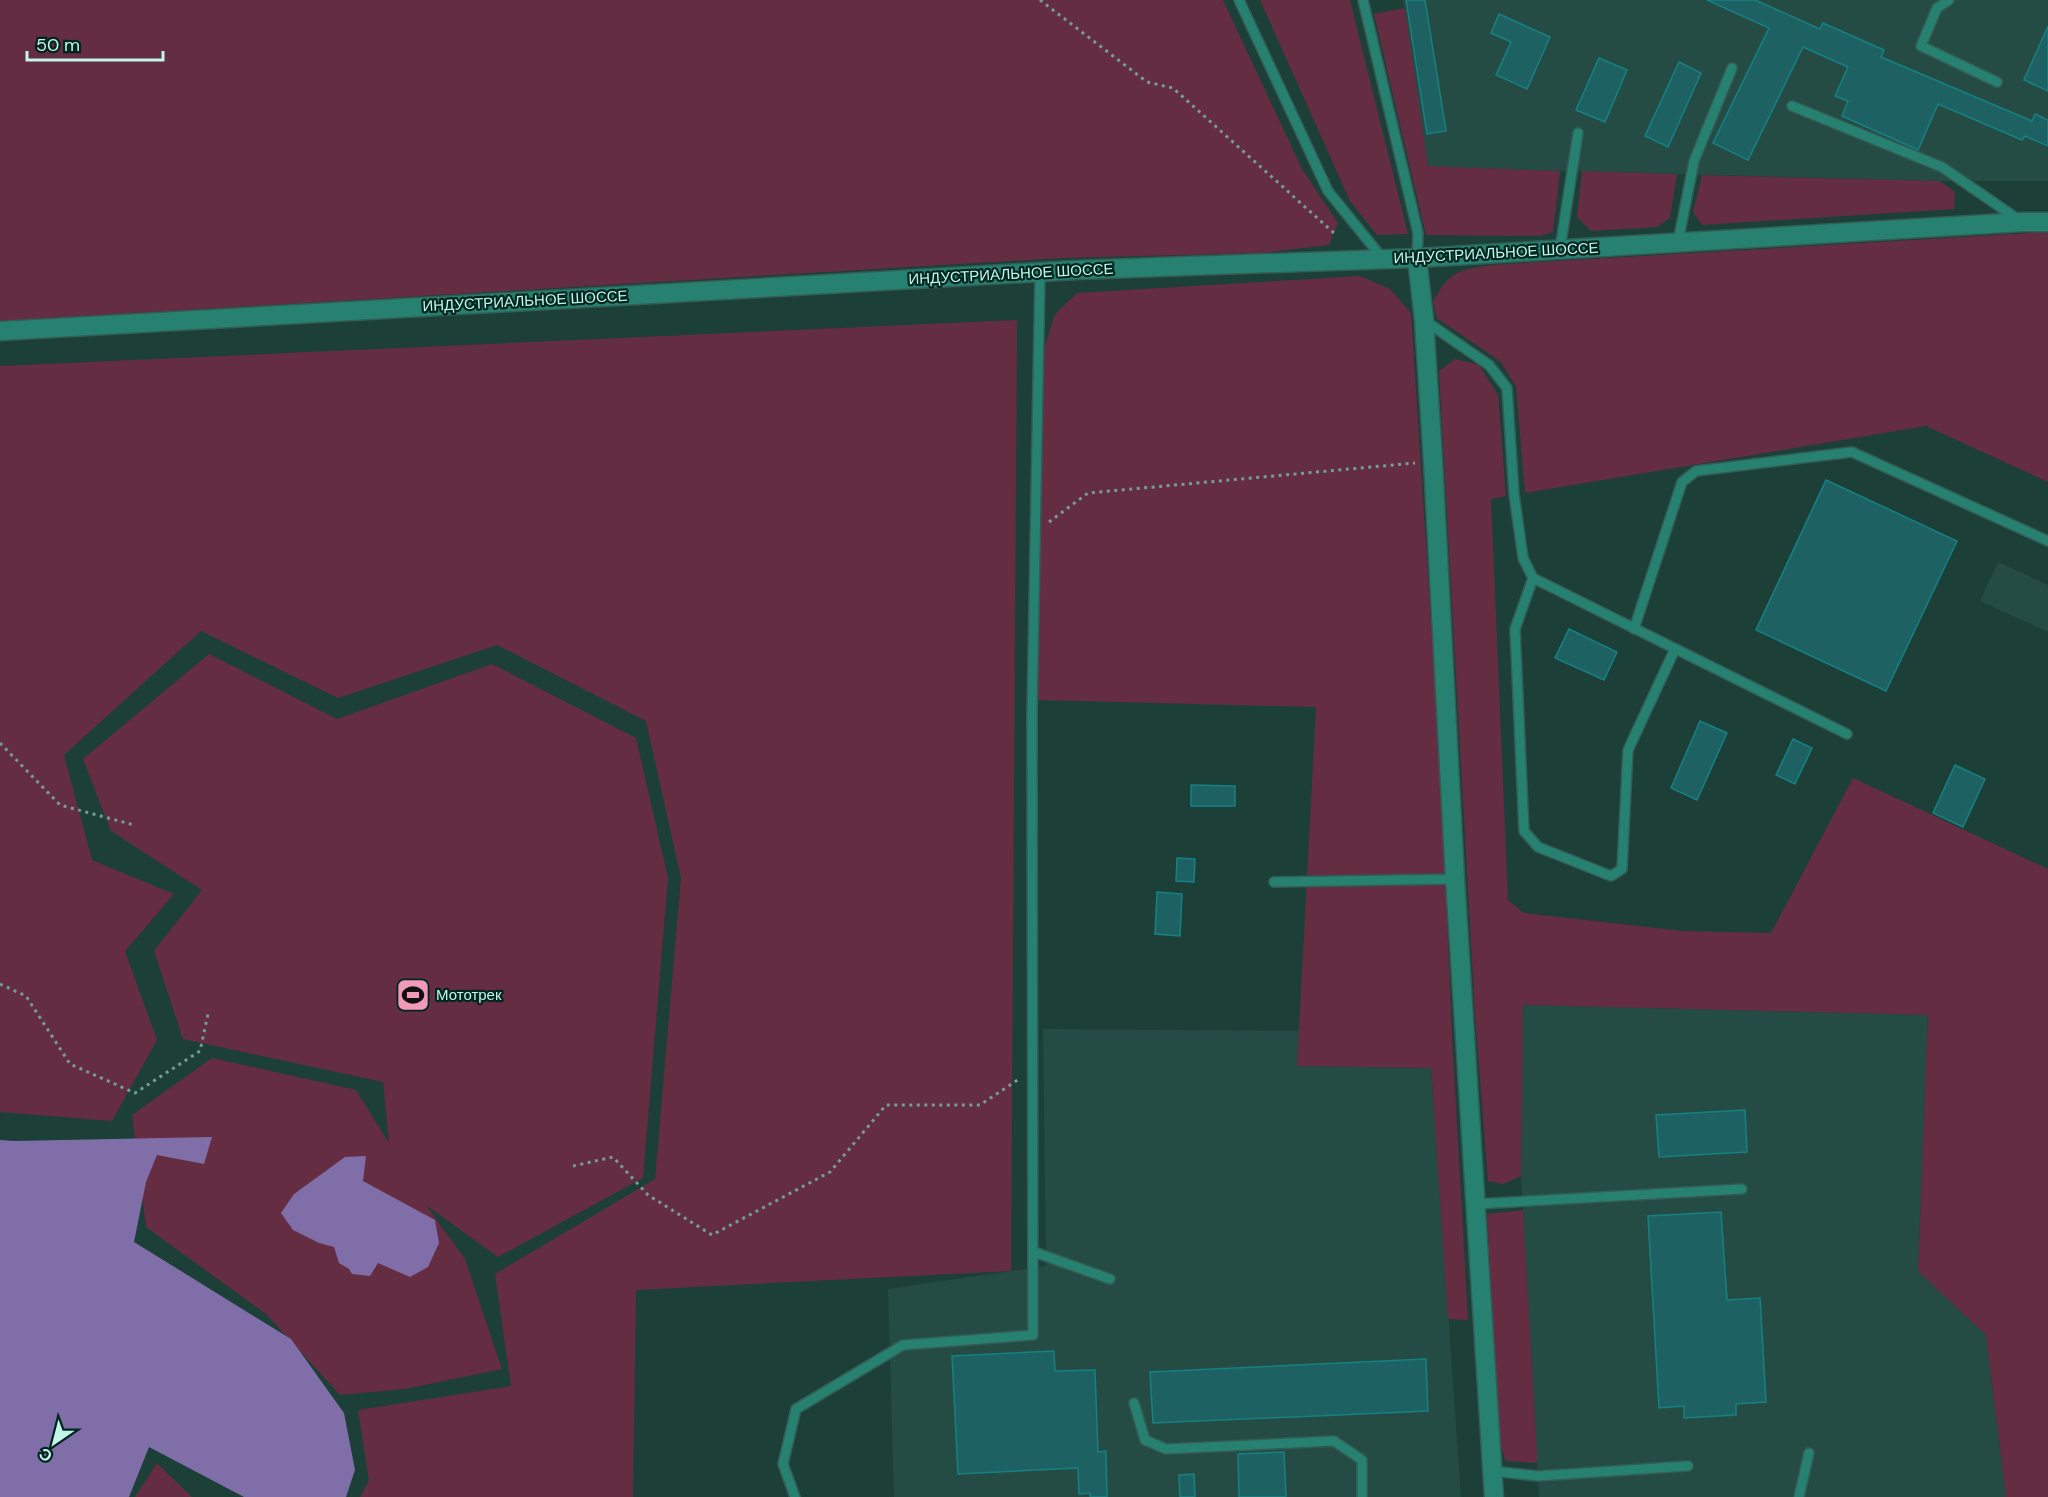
<svg xmlns="http://www.w3.org/2000/svg" width="2048" height="1497" font-family="'DM Sans',sans-serif">
<style>
.built{fill:#244c44}
.green{fill:#652d42}
.water{fill:#806ea8}
.building{fill:#1e6163;stroke:#178082;stroke-width:1.5}
.lines{fill:none;stroke-linecap:round;stroke-linejoin:round}
.lane-casing{stroke:#335c54;stroke-width:12}
.street-casing{stroke:#335c54;stroke-width:21}
.secondary-casing{stroke:#335c54;stroke-width:21}
.path{stroke:#739e94;stroke-width:3;stroke-dasharray:3 4.5;stroke-linecap:butt}
.lane{stroke:#278170;stroke-width:9}
.street{stroke:#278170;stroke-width:18}
.secondary{stroke:#278170;stroke-width:18}
.labels{text-anchor:middle;dominant-baseline:central;stroke-width:4.5;stroke-linejoin:round;paint-order:stroke}
.street-label{font-size:15px;fill:#c3f6e9;stroke:#00261f}
.poi-label{font-size:15px;fill:#c3f6e9;stroke:#00261f;text-anchor:start}
</style>
<rect width="100%" height="100%" fill="#1c3f38"/>
<path class="built" d="M1403,0h645v181h-108l-512,-14z
M1998,562l50,23v47l-68,-31z
M1523,1005l405,10 -10,255 68,65 20,162h-467l-18,-321z
M1043,1029l256,2 -2,35 134,2 30,429h-567l-6,-208 158,-23z"/>
<path class="green" d="M0,0h1223l79,169 36,54 -9,22 -68,8 -200,5 -1061,63z
M1260,0h90l58,234 -31,1 -27,-34z
M1405,8l23,158 132,5 -7,61 -13,4 -114,-1 -52,-221z
M1582,171l95,3 -7,44 -13,9 -66,4 -14,-14z
M1702,175l238,6 15,11 -1,17 -252,16 -9,-13z
M2048,232v250l-122,-56 -401,67 -9,-106 -15,-25 -64,-44 -4,-16c16,-31 26,-32 59,-37z
M1360,276l30,13 21,24 20,311 5,38 16,375 16,283 -20,-1 -17,-251 -134,-2 19,-359 -280,-7 8,-351 11,-35 22,-21z
M1017,320l-6,951 -375,19 -3,207h-273l9,-16 -11,-71 153,-24 -16,-112 160,-95 26,-301 -35,-157 -149,-76 -159,53 -137,-67 -137,124 28,105 82,34 -49,57 32,89 -45,81 -112,-9v-746z
M1455,359l24,6 19,30 8,101 -15,3 17,401 16,13 159,18 88,2 82,-155 195,91v628h-42l-20,-162 -68,-64 10,-256 -405,-10 -2,171 -18,8 -15,-3 -13,-166 -36,-644z
M209,654l128,65 155,-55 144,74 32,140 -25,300 -145,79 -72,-52 39,54 37,110 -97,20 -65,6 -74,-81 -120,-87 -14,-112 80,-57 144,32 33,53 -6,-61 -200,-43 -29,-88 48,-61 -91,-59 -28,-72z
M1523,1210l14,243v10l-31,-2 -6,-16 -13,-231z
M157,1463l35,34h-57z"/>
<path class="water" d="M212,1137l-8,27 -47,-9 -11,27 -12,60 157,97 53,74 11,57 -9,27h-102l-95,-50 -20,50h-129v-357l14,1z
M366,1156l-3,25 72,39 4,23 -11,24 -18,10 -32,-14 -8,13 -18,-2 -3,-5 -10,-6 -5,-16 -15,-4 -26,-13 -12,-17 13,-19 51,-37z"/>
<path class="building" d="M1406,0h19l21,131 -19,3z
M1707,0h48l65,29 3,-6 61,27 -3,7 151,64 3,-7 13,6v26l-23,-10 -3,4 -84,-36 -20,46 -76,-34 6,-15 -13,-5 13,-29 -45,-20 -55,113 -35,-17 56,-115z
M1499,14l51,23 -23,52 -31,-14 15,-33 -20,-9z
M2048,26v65l-24,-11z
M1599,58l28,12 -22,52 -29,-12z
M1679,62l22,11 -33,74 -23,-11z
M1826,480l131,61 -71,150 -130,-61z
M1569,629l48,23 -13,28 -49,-22z
M1700,721l27,12 -30,67 -26,-12z
M1793,739l19,9 -17,36 -19,-9z
M1955,765l30,14 -22,48 -30,-14z
M1191,785l44,1v20h-44z
M1177,858l18,1 -1,23 -18,-1z
M1157,892l25,2 -2,42 -25,-2z
M1745,1110l2,42 -88,5 -3,-42z
M1721,1212l6,88 33,-2 6,104 -30,2v11l-52,3v-12l-25,2 -11,-192z
M1054,1351l1,20 40,-1 3,82 8,-1 1,46h-17v-4l-11,1 -1,-26 -120,6 -6,-118z
M1426,1359l2,52 -275,12 -3,-51z
M1284,1452l2,45h-47l-1,-43z
M1194,1474l1,23h-15l-1,-22z"/>
<g class="lines">
<defs>
<path id="lane" d="M1239,0l89,191 55,68
M1363,0l55,233 -1,25
M1949,0l-12,8 -16,38 76,36
M1792,106l150,61 77,53
M1678,242l16,-81 38,-93
M1560,249l18,-116
M1424,320l65,45 18,23 7,106 9,64 10,20 314,156
M1533,578l-18,51 9,202 14,16 73,29 11,-7 6,-119 47,-101
M1634,629l48,-147 14,-11 156,-19 196,89
M1274,882l181,-3
M1476,1204l266,-15
M1034,1252l76,27
M1134,1403l11,37 21,9 168,-8 28,19v37
M1493,1471l45,5 150,-10
M795,1497l-12,-33 13,-55 107,-64 130,-10 -1,-621 8,-442
M1799,1497l10,-44"/>
<path id="street" d="M1417,258l7,62 9,141 22,418 39,618"/>
<path id="secondary" d="M0,331l1076,-61 341,-12 605,-36h26"/>
</defs>
<use href="#lane" class="lane-casing"/>
<use href="#street" class="street-casing"/>
<use href="#secondary" class="secondary-casing"/>
<path class="path" d="M1040,0l107,82 26,6 161,145
M1049,522l39,-29 327,-30
M0,743l60,62 74,20
M0,984l26,12 44,68 65,29 65,-42 8,-37
M573,1166l40,-9 35,38 64,40 118,-63 56,-67h94l39,-26"/>
<use href="#lane" class="lane"/>
<use href="#street" class="street"/>
<use href="#secondary" class="secondary"/>
</g>
<defs>
<symbol id="stadium-square" viewBox="-11 -11 22 22"><rect x="-9" y="-9" width="18" height="18" rx="4" fill="#f09ab7" stroke="#00261f"/><path d="M0-5a6.5 5 0 1 0 0 10a6.5 5 0 1 0 0-10ZM-3.5-1.8h7v3.6h-7Z" fill="#111"/></symbol>
</defs>
<g fill-rule="evenodd">
<use href="#stadium-square" x="394" y="976" width="38" height="38"/>
</g>
<g class="labels">
<g class="street-label">
<text transform="translate(1496 253) rotate(-3)">ИНДУСТРИАЛЬНОЕ ШОССЕ</text>
<text transform="translate(1011 274) rotate(-3)">ИНДУСТРИАЛЬНОЕ ШОССЕ</text>
<text transform="translate(525 301) rotate(-3)">ИНДУСТРИАЛЬНОЕ ШОССЕ</text>
</g>
<g class="poi-label">
<text x="436" y="995">Мототрек</text>
</g>
</g>
<g transform="translate(54 1443) rotate(215)" stroke="#00261f" stroke-width="4.5" paint-order="stroke">
<path d="M0-4.5L10 22L0 15L-10 22Z" fill="#c3f6e9"/>
<text y="-9" font-size="16" font-weight="bold" text-anchor="middle" fill="#c3f6e9">С</text>
</g>
<path d="M27 51v9h136v-9" fill="none" stroke="#c3f6e9" stroke-width="3"/>
<text x="36" y="51" font-size="18" fill="#c3f6e9" stroke="#00261f" stroke-width="4.5" paint-order="stroke">50 m</text>
</svg>
